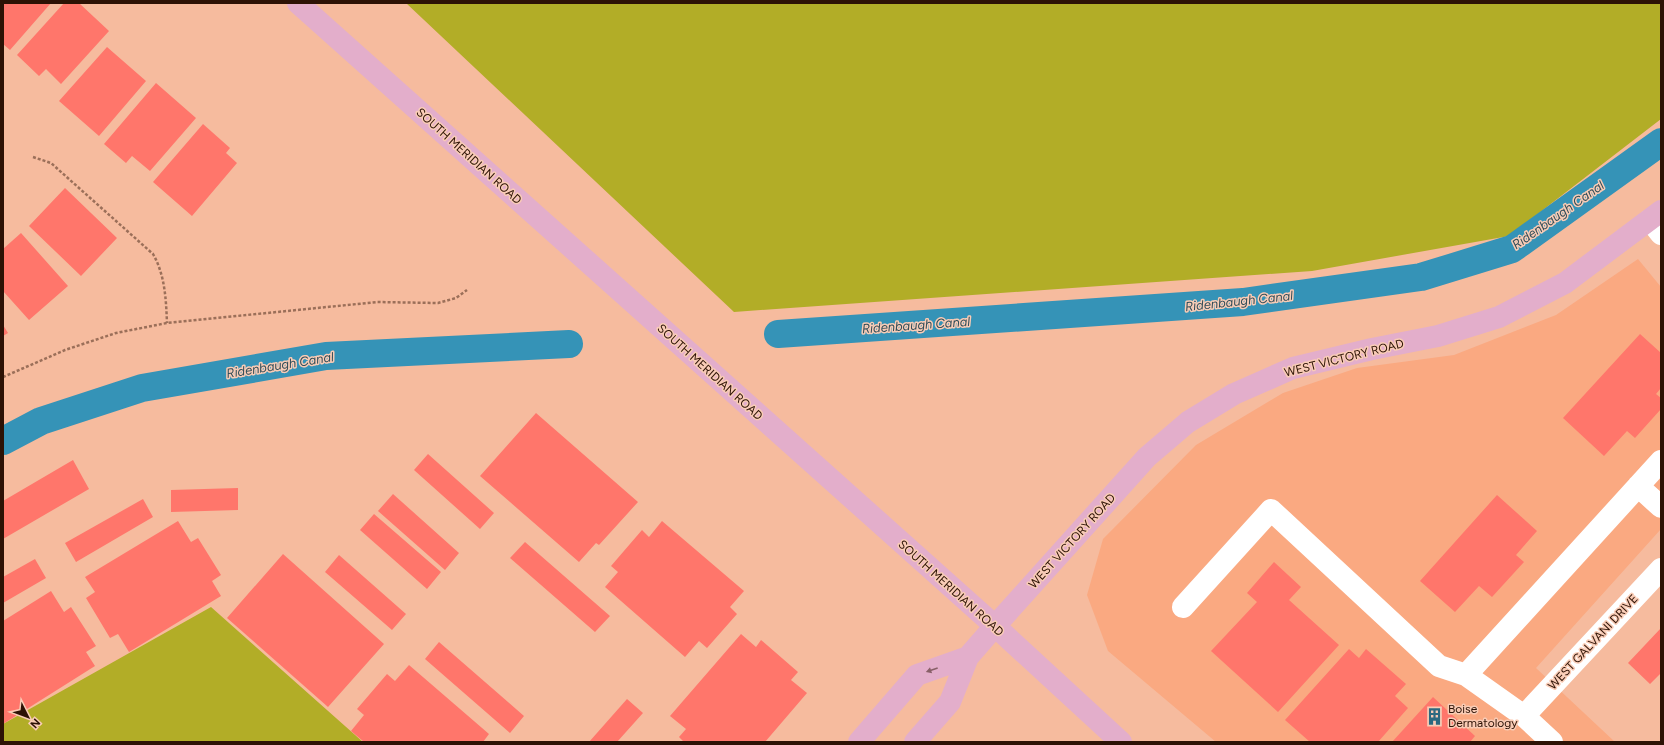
<svg xmlns="http://www.w3.org/2000/svg" width="1664" height="745" font-family="Figtree,sans-serif">
<style>
.built{fill:#faa981}
.green{fill:#b2ad27}
.lines{fill:none;stroke-linecap:round;stroke-linejoin:round}
.canal{stroke:#3593b7;stroke-width:28}
.building{fill:#ff766b}
.path{stroke:#9b6f59;stroke-width:2.5;stroke-dasharray:3 2;stroke-linecap:butt}
.minor{stroke:#fff;stroke-width:22}
.major{stroke:#e3aecb;stroke-width:22}
.oneway{fill:#886068}
.labels{text-anchor:middle;dominant-baseline:central;stroke-width:3;stroke-linejoin:round;paint-order:stroke}
.street-label{font-size:12px;fill:#2d1205;stroke:#f9ccb6}
.poi-label{font-size:12px;fill:#2d1205;stroke:#f9ccb6;text-anchor:start}
.water-label{font-size:13px;font-style:italic;fill:#314d59;stroke:#f9ccb6}
</style>
<rect width="100%" height="100%" fill="#f6bb9e"/>
<path class="built" d="M1638,259l23,28v242l-125,139 79,74h-399l-108,-91 -21,-56 16,-56 93,-94 87,-52 74,-25 97,-13 102,-40z"/>
<path class="green" d="M406,3h1255v116l-152,117 -197,35 -578,41z
M211,607l152,135h-360v-18z"/>
<g class="lines">
<path class="canal" d="M778,334l465,-32 178,-25 91,-28 149,-107
M3,441l38,-20 101,-33 184,-32 243,-12"/>
</g>
<path class="building" d="M3,3h48l-41,47 -7,-6z
M64,3h15l30,28 -48,53 -15,-15 -7,7 -22,-21z
M107,47l39,34 -47,55 -40,-35z
M156,83l40,35 -46,53 -18,-15 -6,7 -22,-19z
M203,124l27,24 -4,5 11,10 -45,53 -39,-34z
M65,188l52,50 -36,38 -52,-50z
M21,233l47,53 -39,34 -26,-29v-42z
M3,325l5,8 -5,3z
M1640,334l21,19v35l-5,6 5,4v11l-26,29 -8,-7 -23,25 -41,-38z
M536,413l102,89 -39,43 -3,-2 -17,19 -99,-86z
M428,454l66,59 -14,16 -66,-59z
M73,460l16,29 -86,50v-38z
M238,488v22l-67,2v-22z
M393,494l66,59 -14,17 -67,-59z
M1497,495l40,36 -21,24 8,7 -32,35 -13,-11 -24,26 -35,-31z
M143,499l10,18 -77,45 -11,-19z
M374,514l67,58 -14,17 -67,-59z
M178,521l13,21 7,-4 23,37 -9,6 9,15 -92,56 -11,-18 -8,4 -24,-40 9,-6 -10,-15z
M662,521l82,70 -14,16 7,7 -30,34 -8,-7 -14,16 -80,-70 13,-15 -7,-6 31,-36 7,7z
M525,542l85,74 -15,16 -85,-74z
M283,554l101,90 -56,63 -101,-89z
M339,555l67,59 -14,16 -67,-58z
M35,559l11,19 -43,25v-26z
M1274,562l27,25 -12,13 50,45 -61,67 -67,-61 46,-49 -10,-9z
M51,591l13,21 7,-5 25,39 -10,6 9,14 -92,58v-103z
M1661,628v45l-11,11 -22,-21z
M741,634l15,13 5,-7 37,32 -7,8 16,13 -42,49h-81l-5,-5 7,-8 -16,-13z
M439,642l85,74 -14,17 -85,-74z
M1349,649l10,9 7,-9 40,35 -11,12 13,12 -30,34h-68l-25,-22z
M409,665l80,69 -6,8h-119l-13,-11 13,-16 -7,-6 30,-35 8,7z
M1433,697l42,39 -5,6h-78z
M627,699l16,14 -26,29h-28z"/>
<g class="lines">
<path class="path" d="M33,157l18,6 102,91c12,21 13,45 14,69
M3,377l62,-27 51,-17 51,-10 210,-21 61,1 18,-5 11,-8"/>
<path class="minor" d="M1650,220l11,14
M1638,486l23,21
M1183,607l88,-97 168,156 27,9 58,41 28,26
M1466,675l195,-214
M1524,716l137,-147"/>
<path class="major" d="M298,3l697,623 126,116
M859,742l58,-67 51,-18
M915,742l35,-40 18,-45 27,-31 152,-169 41,-35 46,-28 59,-26 79,-19 66,-13 61,-19 66,-34 96,-72"/>
</g>
<defs><path id="oneway-solid" d="M-6-.8H1V-3.2L6.5 0L1 3.2V.8H-6Z"/></defs>
<use class="oneway" href="#oneway-solid" transform="translate(932 670) rotate(161)"/>
<defs>
<symbol id="building-bare" viewBox="-9 -9 18 18"><path d="M-4-6H4V6H1V3H-1V6H-4ZM-2.5-4.3h1.7v1.8h-1.7ZM.8-4.3h1.7v1.8H.8ZM-2.5-1h1.7V.8h-1.7ZM.8-1h1.7V.8H.8Z" fill="#2d6980" stroke="#f9ccb6" stroke-width="2.5" paint-order="stroke"/></symbol>
</defs>
<g fill-rule="evenodd">
<use href="#building-bare" x="1422" y="704" width="25" height="25"/>
</g>
<g class="labels">
<g class="street-label">
<text transform="translate(469 156) rotate(42)">SOUTH MERIDIAN ROAD</text>
<text transform="translate(1344 358) rotate(-14)">WEST VICTORY ROAD</text>
<text transform="translate(710 372) rotate(42)">SOUTH MERIDIAN ROAD</text>
<text transform="translate(1072 541) rotate(-48)">WEST VICTORY ROAD</text>
<text transform="translate(951 588) rotate(42)">SOUTH MERIDIAN ROAD</text>
<text transform="translate(1593 642) rotate(-47)">WEST GALVANI DRIVE</text>
</g>
<g class="poi-label">
<text x="1448" y="709">Boise<tspan x="1448" dy="14">Dermatology</tspan></text>
</g>
<g class="water-label">
<text transform="translate(1558 215) rotate(-35)">Ridenbaugh Canal</text>
<text transform="translate(1239 301) rotate(-6)">Ridenbaugh Canal</text>
<text transform="translate(916 325) rotate(-4)">Ridenbaugh Canal</text>
<text transform="translate(280 365) rotate(-9)">Ridenbaugh Canal</text>
</g>
</g>
<rect width="1664" height="745" fill="none" stroke="#2d1205" stroke-width="8"/>
<g transform="translate(28 717) rotate(132)" stroke="#f9ccb6" stroke-width="3" paint-order="stroke">
<path d="M0-3L7 15L0 10L-7 15Z" fill="#2d1205"/>
<text y="-6" font-size="11" font-weight="bold" text-anchor="middle" fill="#2d1205">N</text>
</g>
</svg>
